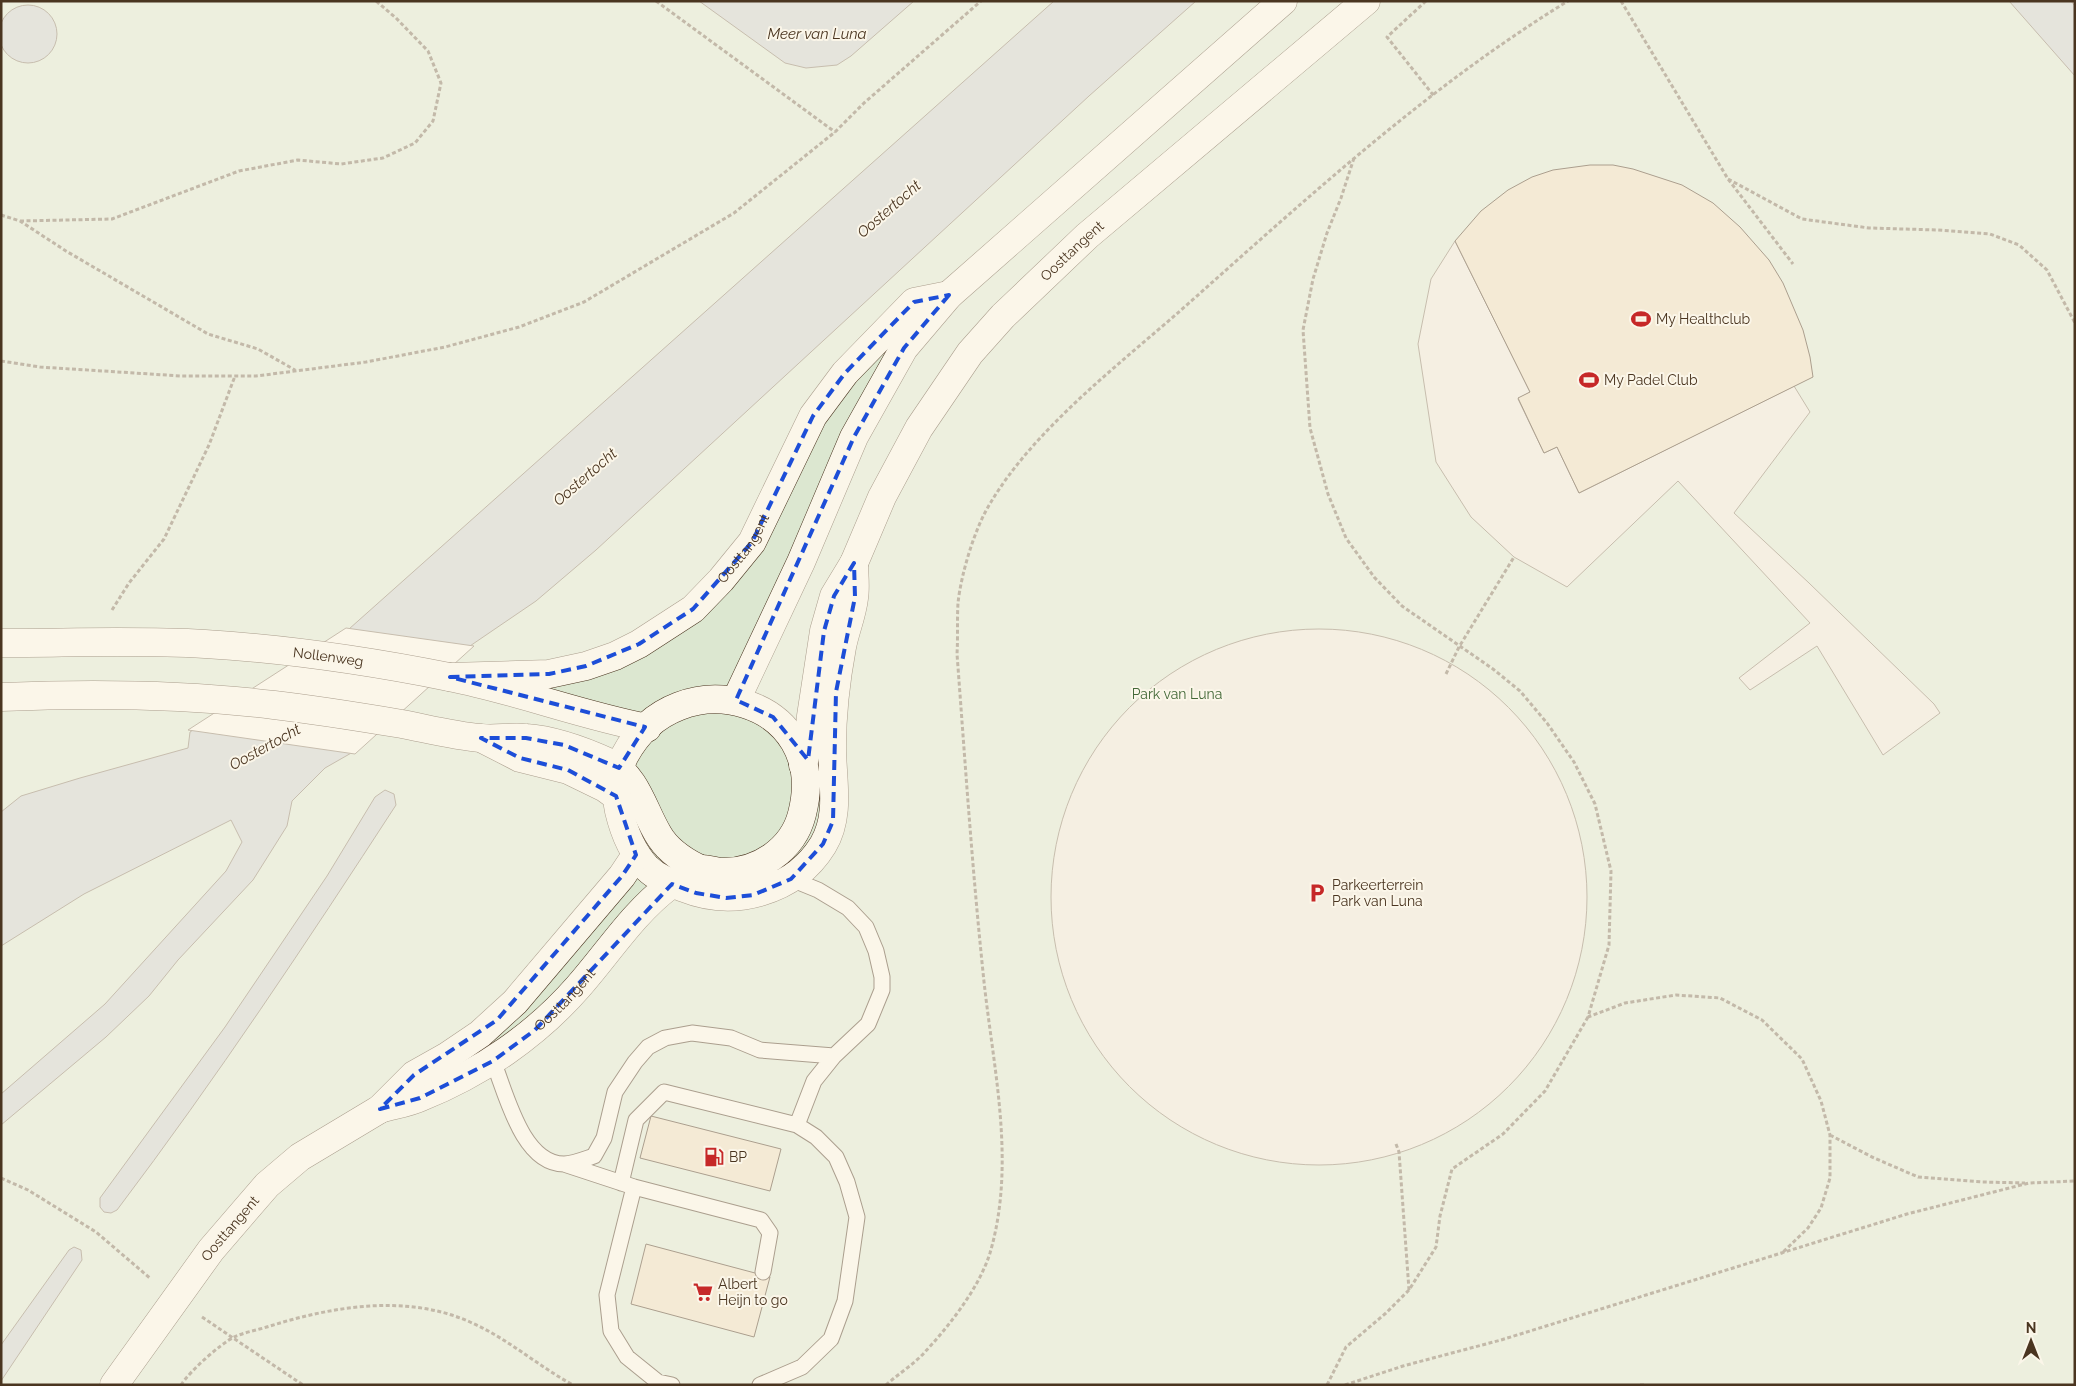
<svg xmlns="http://www.w3.org/2000/svg" width="2076" height="1386" font-family="Raleway,sans-serif">
<style>
.green{fill:#dce7d0;stroke:#887966}
.parking{fill:#ede7d9;stroke:#887966}
.water{fill:#c9cecd;stroke:#887966}
.pier{fill:#fbf6e9;stroke:#887966}
.building{fill:#ecdcbc;stroke:#4a3520}
.lines{fill:none;stroke-linecap:round;stroke-linejoin:round}
.service-casing{stroke:#4a3520;stroke-width:17}
.secondary-casing{stroke:#4a3520;stroke-width:29}
.path{stroke:#7f6f5c;stroke-width:3;stroke-dasharray:4 2.5;stroke-linecap:butt}
.service{stroke:#fbf6e9;stroke-width:15}
.secondary{stroke:#fbf6e9;stroke-width:28}
.marked{fill:none;stroke:#1d4ed8;stroke-width:4;stroke-dasharray:10 6;stroke-linejoin:round}
.labels{text-anchor:middle;dominant-baseline:central;stroke-width:4;stroke-linejoin:round;paint-order:stroke}
.street-label{font-size:14px;fill:#4a3520;stroke:#fbf6e9}
.poi-label{font-size:14px;fill:#4a3520;stroke:#fbf6e9;text-anchor:start}
.park-label{font-size:14px;fill:#436837;stroke:#fbf6e9}
.water-label{font-size:15px;font-style:italic;fill:#4a3520;stroke:#fbf6e9}
</style>
<rect width="100%" height="100%" fill="#fbf6e9"/>
<path class="green" d="M1,1h2025l49,56v1328h-2074z"/>
<path class="parking" d="M1455,241l75,151 -12,7 26,54 13,-6 22,46 215,-107 16,26 -76,101 75,70 125,121 6,9 -57,42 -66,-109 -67,44 -11,-12 71,-55 -132,-142 -111,106 -53,-30 -43,-40 -35,-55 -18,-118 13,-65z
M1051 897a268 268 0 1 1 536 0a268 268 0 1 1-536 0Z"/>
<path class="water" d="M699,1h215l-63,55 -14,9 -31,3 -21,-5z
M1054,1h142l-107,95 -493,454 -60,51 -69,47 -114,104 -28,16 -33,33 -5,25 -34,54 -75,80 -29,36 -43,41 -105,88v-31l104,-90 121,-133 16,-29 -11,-22 -147,74 -83,52v-134l20,-16 59,-18 108,-30 2,-16 159,-103z
M2009,1h62l4,5v70z
M-1 34a29 29 0 1 1 58 0a29 29 0 1 1-58 0Z
M385,790l9,4 2,11c-89,137 -180,274 -279,405l-6,3 -7,-1 -4,-5v-9l125,-171 102,-151 48,-79z
M74,1247l7,3 1,10 -81,121v-36l68,-95z"/>
<path class="pier" d="M346,628l128,18 -119,108 -167,-24z"/>
<path class="building" d="M1590,165h23l20,4 49,16 31,18 27,24 29,33 14,23 20,47 7,27 3,20 -234,116 -22,-46 -13,6 -26,-55 12,-6 -75,-151 26,-30 27,-21 24,-13 21,-7z
M651,1116l130,33 -11,42 -130,-33z
M646,1244l124,33 -16,60 -123,-33z"/>
<g class="lines">
<defs>
<path id="service" d="M791,879l27,11 30,18 18,19 10,24 6,26v13l-14,34 -34,32 -20,25 -17,44
M493,1061c13,32 29,103 71,103 9,0 21,-5 30,-8l10,-18 11,-46 20,-30 13,-15 17,-9 27,-5 39,5 29,12 74,6
M564,1164l70,23 127,33 9,13 -7,39
M621,1183l15,-63 28,-28 133,33 19,12 20,20 11,25 10,35 -12,84 -14,38 -29,28 -42,18
M634,1187l-27,108 4,36 16,26 31,25 14,3"/>
<g id="secondary">
<path id="s1" d="M1,643c68,0 137,-3 204,1 82,5 164,17 244,33 67,13 131,38 198,51"/>
<path id="s2" d="M450,677l99,-3 37,-8 29,-10 24,-12 54,-35 28,-29 31,-38 61,-126 32,-43 69,-71 35,-7"/>
<path d="M1,697c92,-4 183,-3 273,8 43,5 86,12 128,19 26,5 53,12 79,14 15,2 30,-2 45,0 29,2 58,13 84,25 26,13 34,48 48,71 9,16 24,26 40,34"/>
<path d="M736,700l65,-138 53,-125 50,-89 45,-53 334,-294"/>
<path d="M485,740l35,18 48,12 37,18 11,8"/>
<path id="s3" d="M803,765l6,-25 2,-24 13,-85 10,-35 20,-33 28,-66 37,-69 51,-75 33,-37 84,-80 279,-235"/>
<path id="s4" d="M380,1109c13,-4 28,-6 41,-12 60,-24 115,-62 157,-110 30,-34 55,-74 91,-101 8,-6 22,-17 31,-17 7,-1 14,3 21,3 37,1 72,-22 81,-58 30,-116 -124,-158 -177,-59 -10,18 -10,36 -6,56 5,21 13,41 28,57 10,10 24,15 37,20 50,20 110,4 139,-43 18,-30 9,-65 9,-98 0,-32 4,-68 10,-100 3,-16 10,-32 12,-49 2,-11 0,-24 0,-35"/>
<path id="s5" d="M114,1385l97,-135 56,-65 33,-28 80,-48 34,-34 32,-18 34,-23 35,-32 107,-126 14,-21"/>
</g>
</defs>
<use href="#service" class="service-casing"/>
<use href="#secondary" class="secondary-casing"/>
<path class="path" d="M656,1l179,131
M1426,1l-39,36 47,59
M1621,1l107,178 65,85
M1354,158l-13,40 -14,35 -14,46 -10,51 7,98 18,66 18,44 28,39 28,29 91,63 27,22 27,32 27,39 21,42 16,67 -2,74 -21,72 37,-14 51,-8 44,3 42,22 40,39 19,42 9,34v43l-9,30 -13,20 -27,26
M1728,179l74,40 67,9 69,2 52,4 29,11 28,25 28,53
M1,215l19,6 46,30 142,83 50,15 37,21
M20,221l92,-2 127,-48 59,-11 43,4 42,-6 32,-15 18,-22 8,-38 -13,-32 -32,-33 -20,-17
M1,361l39,6 141,9h75l110,-14 79,-15 74,-20 65,-25 150,-89 101,-81 29,-29 117,-102
M112,610l17,-27 35,-44 45,-94 26,-69
M1446,674l13,-27 55,-90
M1830,1135l42,22 46,20 64,5 43,1
M1396,1144l3,8 10,138
M1,1178l27,12 68,42 55,47
M202,1317l101,68
M181,1385c9,-14 38,-40 53,-48 11,-5 24,-7 36,-11 64,-20 137,-32 200,-4 37,16 68,44 103,63
M886,1385c12,-11 27,-20 38,-32 26,-28 55,-65 66,-100 27,-92 2,-189 -7,-281 -11,-106 -18,-212 -26,-318 1,-16 0,-34 1,-51 3,-29 17,-76 33,-101 43,-72 126,-136 189,-191 124,-110 246,-223 388,-310
M1327,1385l19,-38 40,-34 23,-23 27,-43 4,-31 12,-47 51,-35 42,-43 43,-74
M1345,1385l58,-19 98,-26 406,-126 122,-31 46,-2
M1640,1385h4"/>
<use href="#service" class="service"/>
<use href="#secondary" class="secondary"/>
</g>
<path d="M0 0H2076V1386H0ZM949,295l-45,53 -50,89 -118,263 37,17 35,43 16,-129 10,-35 20,-33 1,34 -19,95 -3,129 -10,23 -32,35 -38,16 -27,3 -30,-5 -24,-9 -137,146 -42,31 -73,37 -40,11 34,-34 83,-55 125,-144 14,-21 -20,-59 -48,-26 -48,-12 -39,-20h45l38,7 55,23 26,-41 -195,-50 99,-3 37,-8 53,-22 54,-35 59,-67 61,-126 32,-43 69,-71z" fill="#fbf6e9" fill-opacity=".55" fill-rule="evenodd"/>
<path class="marked" d="M949,295l-45,53 -50,89 -118,263 37,17 35,43 16,-129 10,-35 20,-33 1,34 -19,95 -3,129 -10,23 -32,35 -38,16 -27,3 -30,-5 -24,-9 -137,146 -42,31 -73,37 -40,11 34,-34 83,-55 125,-144 14,-21 -20,-59 -48,-26 -48,-12 -39,-20h45l38,7 55,23 26,-41 -195,-50 99,-3 37,-8 53,-22 54,-35 59,-67 61,-126 32,-43 69,-71z"/>
<defs>
<symbol id="stadium-bare" viewBox="-9 -9 18 18"><path d="M0-5a6.5 5 0 1 0 0 10a6.5 5 0 1 0 0-10ZM-3.5-1.8h7v3.6h-7Z" fill="#c62828" stroke="#fbf6e9" stroke-width="2.5" paint-order="stroke"/></symbol>
<symbol id="parking-bare" viewBox="-9 -9 18 18"><path d="M-3.5-5.5H1a3.5 3.5 0 0 1 0 7H-1V5.5H-3.5ZM-1-3.4V-.6H.8a1.4 1.4 0 0 0 0-2.8Z" fill="#c62828" stroke="#fbf6e9" stroke-width="2.5" paint-order="stroke"/></symbol>
<symbol id="fuel-bare" viewBox="-9 -9 18 18"><path d="M-5.5-6h7V0h2V4h1.3V-2.5L3-4.5l.8-.8L6-3V5H2.5V1h-1V6h-7ZM-4.2-4.7v3.2H.2V-4.7Z" fill="#c62828" stroke="#fbf6e9" stroke-width="2.5" paint-order="stroke"/></symbol>
<symbol id="supermarket-bare" viewBox="-9 -9 18 18"><path d="M-6-5.5h2.5l.6 2H6L4.5 2H-2.5L-4.4-4H-6ZM-1.5 3.2a1.3 1.3 0 1 0 .1 0ZM3 3.2a1.3 1.3 0 1 0 .1 0Z" fill="#c62828" stroke="#fbf6e9" stroke-width="2.5" paint-order="stroke"/></symbol>
</defs>
<g fill-rule="evenodd">
<use href="#stadium-bare" x="1627" y="305" width="28" height="28"/>
<use href="#stadium-bare" x="1575" y="366" width="28" height="28"/>
<use href="#parking-bare" x="1303" y="879" width="28" height="28"/>
<use href="#fuel-bare" x="700" y="1143" width="28" height="28"/>
<use href="#supermarket-bare" x="689" y="1278" width="28" height="28"/>
</g>
<g class="labels">
<g class="street-label">
<text stroke="none"><textPath href="#s3" startOffset="596">Oosttangent</textPath></text>
<text stroke="none"><textPath href="#s2" startOffset="338">Oosttangent</textPath></text>
<text stroke="none"><textPath href="#s1" startOffset="328">Nollenweg</textPath></text>
<text stroke="none"><textPath href="#s4" startOffset="218">Oosttangent</textPath></text>
<text stroke="none"><textPath href="#s5" startOffset="195">Oosttangent</textPath></text>
</g>
<g class="poi-label">
<text x="1656" y="319">My Healthclub</text>
<text x="1604" y="380">My Padel Club</text>
<text x="1332" y="885">Parkeerterrein<tspan x="1332" dy="16">Park van Luna</tspan></text>
<text x="729" y="1157">BP</text>
<text x="718" y="1284">Albert<tspan x="718" dy="16">Heijn to go</tspan></text>
</g>
<g class="park-label">
<text x="1177" y="694">Park van Luna</text>
</g>
<g class="water-label">
<text x="817" y="34">Meer van Luna</text>
<text transform="translate(889 209) rotate(-41)">Oostertocht</text>
<text transform="translate(585 477) rotate(-41)">Oostertocht</text>
<text transform="translate(265 747) rotate(-29)">Oostertocht</text>
</g>
</g>
<rect width="2076" height="1386" fill="none" stroke="#4a3520" stroke-width="5"/>
<g transform="translate(2031 1341)" stroke="#fbf6e9" stroke-width="4" paint-order="stroke">
<path d="M0-4L9 19L0 12L-9 19Z" fill="#4a3520"/>
<text y="-8" font-size="14" font-weight="bold" text-anchor="middle" fill="#4a3520">N</text>
</g>
</svg>
